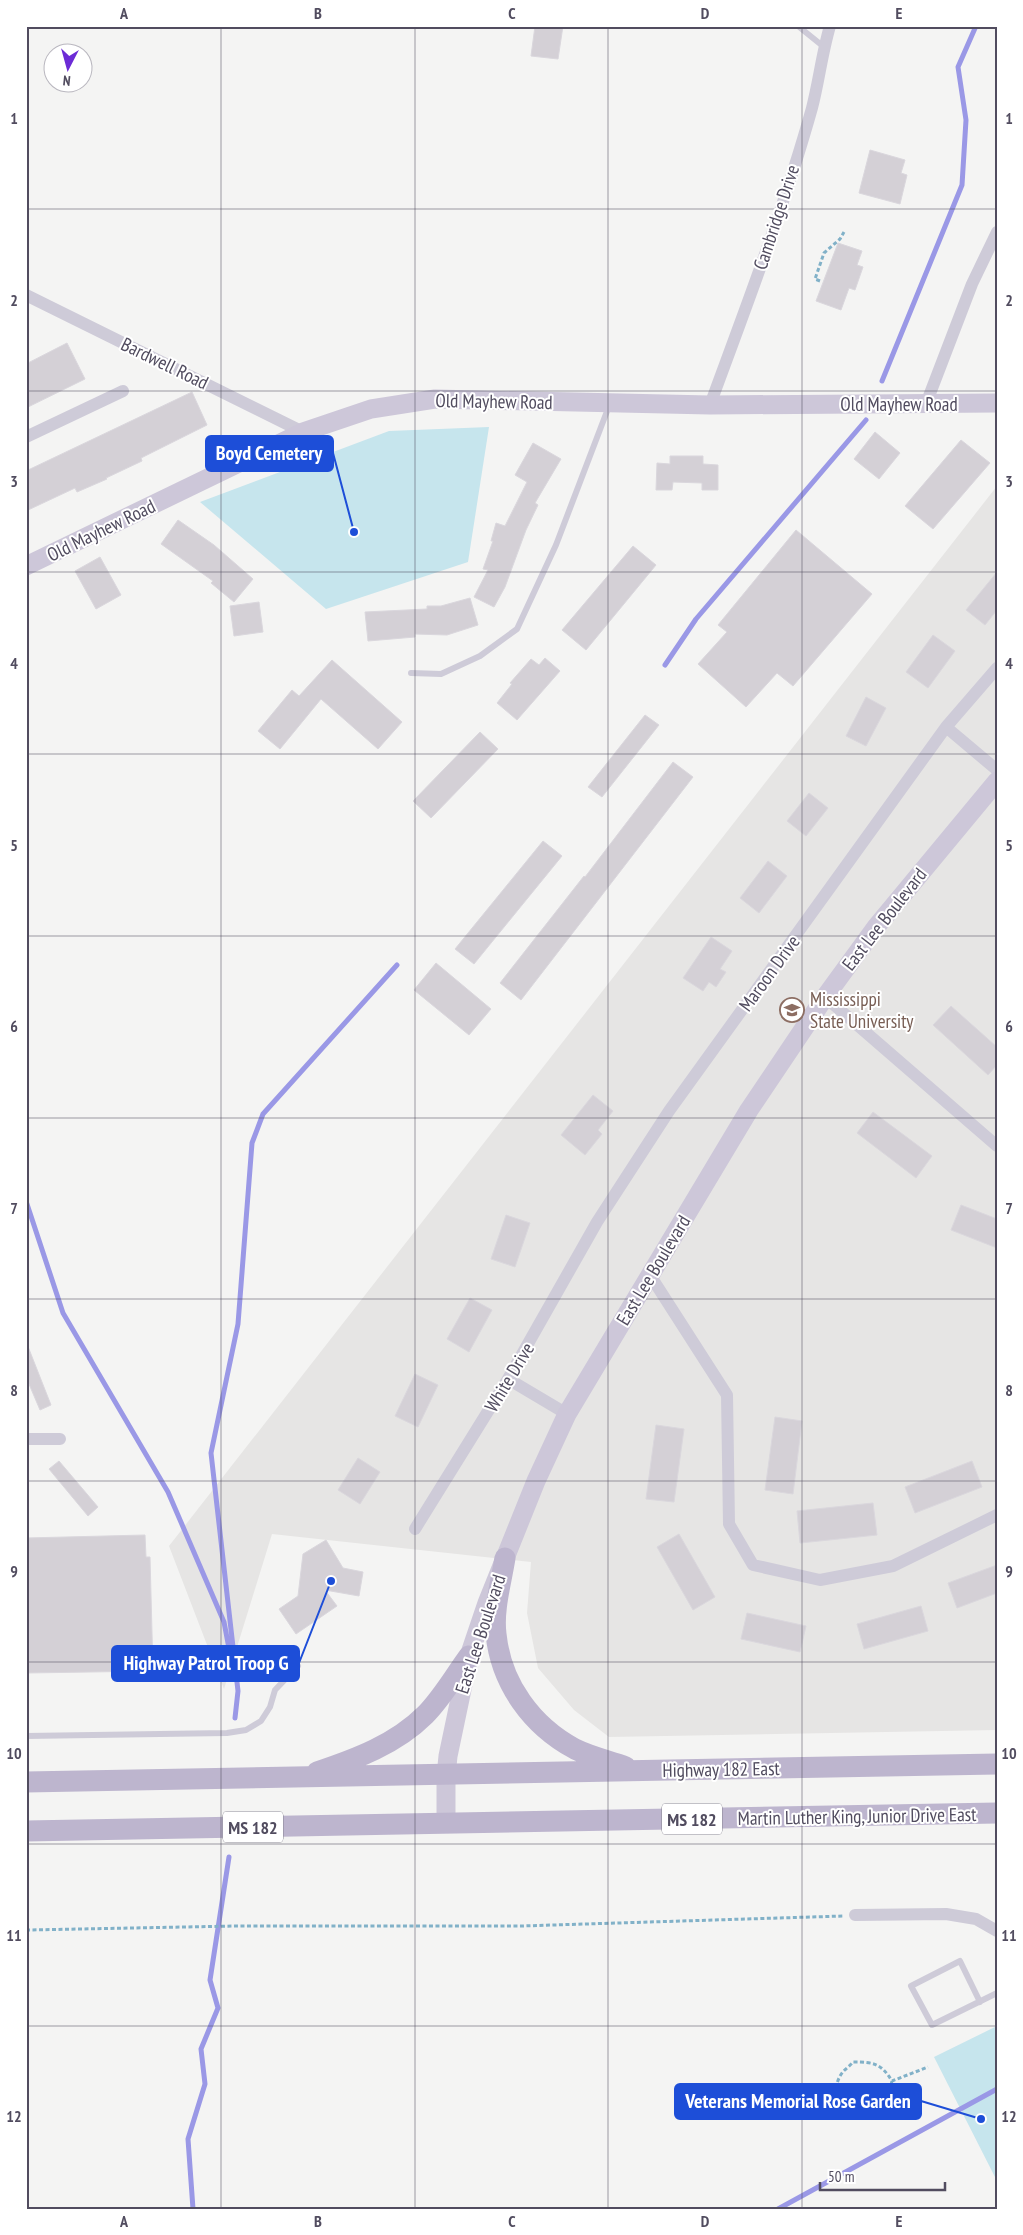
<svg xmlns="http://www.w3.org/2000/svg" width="1023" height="2235" font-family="'PT Sans Narrow',sans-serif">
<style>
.education{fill:#e6e5e4}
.green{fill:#c6e5ed}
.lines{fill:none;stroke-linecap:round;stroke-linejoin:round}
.stream{stroke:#9a98e6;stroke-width:5}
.building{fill:#d4d0d6;stroke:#dad7dd}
.path{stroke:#81b1c8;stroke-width:3;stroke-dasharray:4 2.5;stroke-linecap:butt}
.lane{stroke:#cecbd8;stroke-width:6}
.street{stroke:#cecbd8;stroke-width:12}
.secondary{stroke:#cdc7d9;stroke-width:19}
.primary{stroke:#bdb5ce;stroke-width:21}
.grid{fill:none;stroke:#514c5f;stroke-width:1;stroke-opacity:0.55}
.labels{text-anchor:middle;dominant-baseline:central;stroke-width:4;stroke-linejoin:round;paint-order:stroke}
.shield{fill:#fff;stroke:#85828f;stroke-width:1}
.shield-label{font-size:18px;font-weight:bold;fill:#514c5f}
.street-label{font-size:19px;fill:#514c5f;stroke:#fff}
.education-label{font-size:19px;fill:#785e54;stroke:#fff;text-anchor:start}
.leader{fill:none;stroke:#1d4ed8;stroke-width:2}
.callout-dot{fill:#1d4ed8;stroke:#fff;stroke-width:2}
.callout{fill:#1d4ed8;stroke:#1d4ed8;stroke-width:2}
.callout-label{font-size:20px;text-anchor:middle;font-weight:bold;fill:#fff}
.neatline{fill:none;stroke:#514c5f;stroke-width:2}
.grid-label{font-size:16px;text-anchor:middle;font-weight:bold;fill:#514c5f}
</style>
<rect width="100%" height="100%" fill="#f4f4f3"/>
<path class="education" d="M997,486v1244l-388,7 -35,-27 -36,-42 -11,-55 4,-51 -259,-28 -48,155 -55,-143z"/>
<path class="green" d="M489,427l-21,135 -142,47 -126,-107 189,-71z
M997,2026v155l-63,-124z"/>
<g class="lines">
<path class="stream" d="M882,381l80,-196 4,-65 -8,-53 18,-41
M665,665l31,-46 170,-199
M26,1201l37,112 105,179 56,130 7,37
M235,1718l3,-27 -27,-238 27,-129 14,-181 11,-29 134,-149
M193,2209l-5,-70 17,-55 -4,-35 17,-41 -8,-28 19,-123
M778,2209l219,-120"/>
</g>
<path class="building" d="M535,26h28l-5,33 -27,-3z
M870,150l35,10 -4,13 6,2 -7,29 -41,-11z
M838,243l24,8 -5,14 6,2 -8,23 -6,-2 -8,22 -25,-9z
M67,343l18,36 -59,29v-44z
M192,392l15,33 -66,33 1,3 -36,17 1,1 -30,13 -2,-4 -49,23v-40z
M875,432l25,21 -21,26 -25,-20z
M961,440l29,23 -57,66 -28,-23z
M533,443l28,16 -26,44 3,2 -12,25 -21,57 -11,20 -20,-10 14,-27 -5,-1 10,-28h-2l5,-18 9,3 22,-44 -12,-7z
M670,456h33v8l15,1v25h-16v-7l-29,-1 -1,8h-16l1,-27 13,1z
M178,520l36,25 39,34 -19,23 -23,-19 2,-2 -52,-37z
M796,530l76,64 -79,92 -16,-13 -31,34 -48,-43 29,-32 -9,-7z
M633,546l23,19 -70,85 -24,-20z
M100,557l21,38 -25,14 -21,-38z
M997,572v38l-12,15 -19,-15z
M470,598l8,27 -31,10 -32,-1v3l-47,4 -3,-29 62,-3v-3h14z
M259,602l4,30 -29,4 -4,-30z
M933,635l22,16 -27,37 -22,-16z
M545,658l15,13 -43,49 -20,-17 15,-19 -2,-1 21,-24 8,6z
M332,660l70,62 -24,27 -57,-50 -41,50 -22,-18 34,-41 7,6z
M866,697l20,11 -20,38 -20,-10z
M645,715l14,10 -57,72 -14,-10z
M480,732l18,17 -67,69 -18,-17z
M673,762l20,15 -172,223 -21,-17 84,-107 1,1z
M809,793l19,15 -22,28 -19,-15z
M543,841l19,15 -88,108 -19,-15z
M768,861l19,15 -28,37 -19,-15z
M711,937l21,14 -12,18 6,3 -10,15 -7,-5 -6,9 -20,-13z
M436,963l55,46 -22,26 -55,-45z
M951,1006l46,41v18l-9,10 -55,-50z
M593,1095l20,16 -15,19 4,4 -17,21 -24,-20z
M873,1112l59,44 -16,22 -59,-45z
M961,1205l36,14v29l-46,-18z
M506,1215l24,8 -15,44 -24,-8z
M470,1298l22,12 -23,42 -22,-13z
M27,1344l24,61 -11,5 -14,-33z
M415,1374l23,11 -20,42 -23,-11z
M775,1417l27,4 -9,73 -28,-4z
M656,1425l28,4 -10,73 -28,-3z
M358,1458l22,14 -20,32 -22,-14z
M59,1461l39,46 -10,9 -39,-47z
M972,1461l10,26 -67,26 -10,-26z
M873,1503l4,32 -77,8 -3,-32z
M679,1534l36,63 -22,13 -36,-63z
M145,1535l1,22h4l3,114 -127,2v-135z
M326,1540l17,28 20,4 -4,24 -34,-6 12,16 -41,28 -17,-25 19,-13 5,-42z
M997,1565v28l-40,15 -9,-25z
M921,1606l7,25 -64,18 -7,-25z
M747,1613l59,13 -6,26 -59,-13z"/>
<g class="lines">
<path class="path" d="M820,281l-5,-2 9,-26 16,-14 4,-7
M26,1930l209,-4h286l322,-10
M892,2081c-16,64 -74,26 -50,-8 3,-4 8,-7 11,-11 20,0 28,1 39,19l36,-14"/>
<path class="lane" d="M798,26l26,21
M411,673l30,1 39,-18 37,-27 39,-84 53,-139
M26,1736l201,-3 19,-3 15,-9 9,-14 5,-17 23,-24
M980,2002l-20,-41 -49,25 21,39 65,-32"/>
<path class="street" d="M26,295l277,137
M926,404l46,-120 25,-52
M710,405c36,-98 74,-197 102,-297 7,-27 10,-55 18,-82
M26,437l97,-46
M946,727l51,43
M825,997l172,149
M650,1275l77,120 2,129 24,41 67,15 73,-14 104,-51
M508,1379l59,35
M26,1439h34
M415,1529l93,-150 89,-157 72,-111 277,-384 51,-59
M855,1915l91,-1 30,5 21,12"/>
<path class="secondary" d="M26,566l277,-134 68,-23 64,-10 275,6 287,-2
M446,1823v-47l2,-20 21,-100 18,-53 49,-122 31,-67 182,-304 76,-113 51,-70 121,-146"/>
<path class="primary" d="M505,1558c-4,25 -12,52 -9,76 5,50 36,92 79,115 16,8 35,12 51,18
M317,1772c39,-13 79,-28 108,-57 17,-17 30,-40 44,-59
M26,1782l971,-18
M26,1831l971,-18"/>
</g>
<path class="grid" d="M221,26v2183M415,26v2183M608,26v2183M802,26v2183M26,209h971M26,391h971M26,572h971M26,754h971M26,936h971M26,1118h971M26,1299h971M26,1481h971M26,1662h971M26,1844h971M26,2026h971"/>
<defs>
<symbol id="university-ring" viewBox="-11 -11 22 22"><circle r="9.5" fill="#fff" stroke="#8d6e63" stroke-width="1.5"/><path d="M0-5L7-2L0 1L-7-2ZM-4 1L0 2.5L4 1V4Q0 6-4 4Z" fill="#8d6e63"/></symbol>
</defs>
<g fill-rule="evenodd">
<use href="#university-ring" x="778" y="996" width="28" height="28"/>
</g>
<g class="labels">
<g class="shield">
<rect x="662" y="1803.5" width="60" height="31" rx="4"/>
<rect x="223" y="1811.5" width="60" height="31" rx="4"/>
</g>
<g class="shield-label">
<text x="692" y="1819">MS 182</text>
<text x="253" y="1827">MS 182</text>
</g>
<g class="street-label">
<text transform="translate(776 217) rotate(-72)">Cambridge Drive</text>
<text transform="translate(165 363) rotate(26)">Bardwell Road</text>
<text transform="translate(494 401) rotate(1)">Old Mayhew Road</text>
<text x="899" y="404">Old Mayhew Road</text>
<text transform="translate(101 530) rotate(-26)">Old Mayhew Road</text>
<text transform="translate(884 919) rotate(-52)">East Lee Boulevard</text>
<text transform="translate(769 973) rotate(-54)">Maroon Drive</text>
<text transform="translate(653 1270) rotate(-59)">East Lee Boulevard</text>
<text transform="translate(509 1377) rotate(-59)">White Drive</text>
<text transform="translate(480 1634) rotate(-72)">East Lee Boulevard</text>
<text transform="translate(721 1769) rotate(-1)">Highway 182 East</text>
<text transform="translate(857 1816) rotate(-1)">Martin Luther King, Junior Drive East</text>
</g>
<g class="education-label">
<text x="810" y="999">Mississippi<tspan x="810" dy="22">State University</tspan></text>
</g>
</g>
<path class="leader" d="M354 532L333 453M331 1581L299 1663M981 2119L921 2101"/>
<g class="callout-dot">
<circle cx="354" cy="532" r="5"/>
<circle cx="331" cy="1581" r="5"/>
<circle cx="981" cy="2119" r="5"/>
</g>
<g class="callout">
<rect x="206" y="436" width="127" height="35" rx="5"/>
<rect x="112" y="1646" width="187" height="35" rx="5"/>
<rect x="675" y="2084" width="246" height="35" rx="5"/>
</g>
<g class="callout-label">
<text x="269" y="460">Boyd Cemetery</text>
<text x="206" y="1670">Highway Patrol Troop G</text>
<text x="798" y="2108">Veterans Memorial Rose Garden</text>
</g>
<rect width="1023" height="2235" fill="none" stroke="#ffffff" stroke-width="55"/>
<g transform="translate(68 68) rotate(186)"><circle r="24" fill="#ffffff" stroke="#b9b7bf"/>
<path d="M0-4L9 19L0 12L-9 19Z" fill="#6c2bd6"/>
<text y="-8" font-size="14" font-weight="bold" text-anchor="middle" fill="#514c5f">N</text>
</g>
<path d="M820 2182v8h125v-8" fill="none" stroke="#514c5f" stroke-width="2.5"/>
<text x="828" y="2182" font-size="15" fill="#514c5f" stroke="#ffffff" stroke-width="4" paint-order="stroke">50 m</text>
<rect x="28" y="28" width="968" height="2180" class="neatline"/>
<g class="grid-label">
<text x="124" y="19">A</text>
<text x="318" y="19">B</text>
<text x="512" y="19">C</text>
<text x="705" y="19">D</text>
<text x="899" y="19">E</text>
<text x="14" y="124">1</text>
<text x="1009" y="124">1</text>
<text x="14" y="306">2</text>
<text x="1009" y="306">2</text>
<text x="14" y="487">3</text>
<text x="1009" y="487">3</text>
<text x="14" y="669">4</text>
<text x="1009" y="669">4</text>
<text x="14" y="851">5</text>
<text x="1009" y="851">5</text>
<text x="14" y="1032">6</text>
<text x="1009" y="1032">6</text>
<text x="14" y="1214">7</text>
<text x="1009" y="1214">7</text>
<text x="14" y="1396">8</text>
<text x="1009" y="1396">8</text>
<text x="14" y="1577">9</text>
<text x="1009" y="1577">9</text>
<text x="14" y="1759">10</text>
<text x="1009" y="1759">10</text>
<text x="14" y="1941">11</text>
<text x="1009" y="1941">11</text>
<text x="14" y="2122">12</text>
<text x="1009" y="2122">12</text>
<text x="124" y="2227">A</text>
<text x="318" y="2227">B</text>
<text x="512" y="2227">C</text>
<text x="705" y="2227">D</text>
<text x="899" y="2227">E</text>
</g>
</svg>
